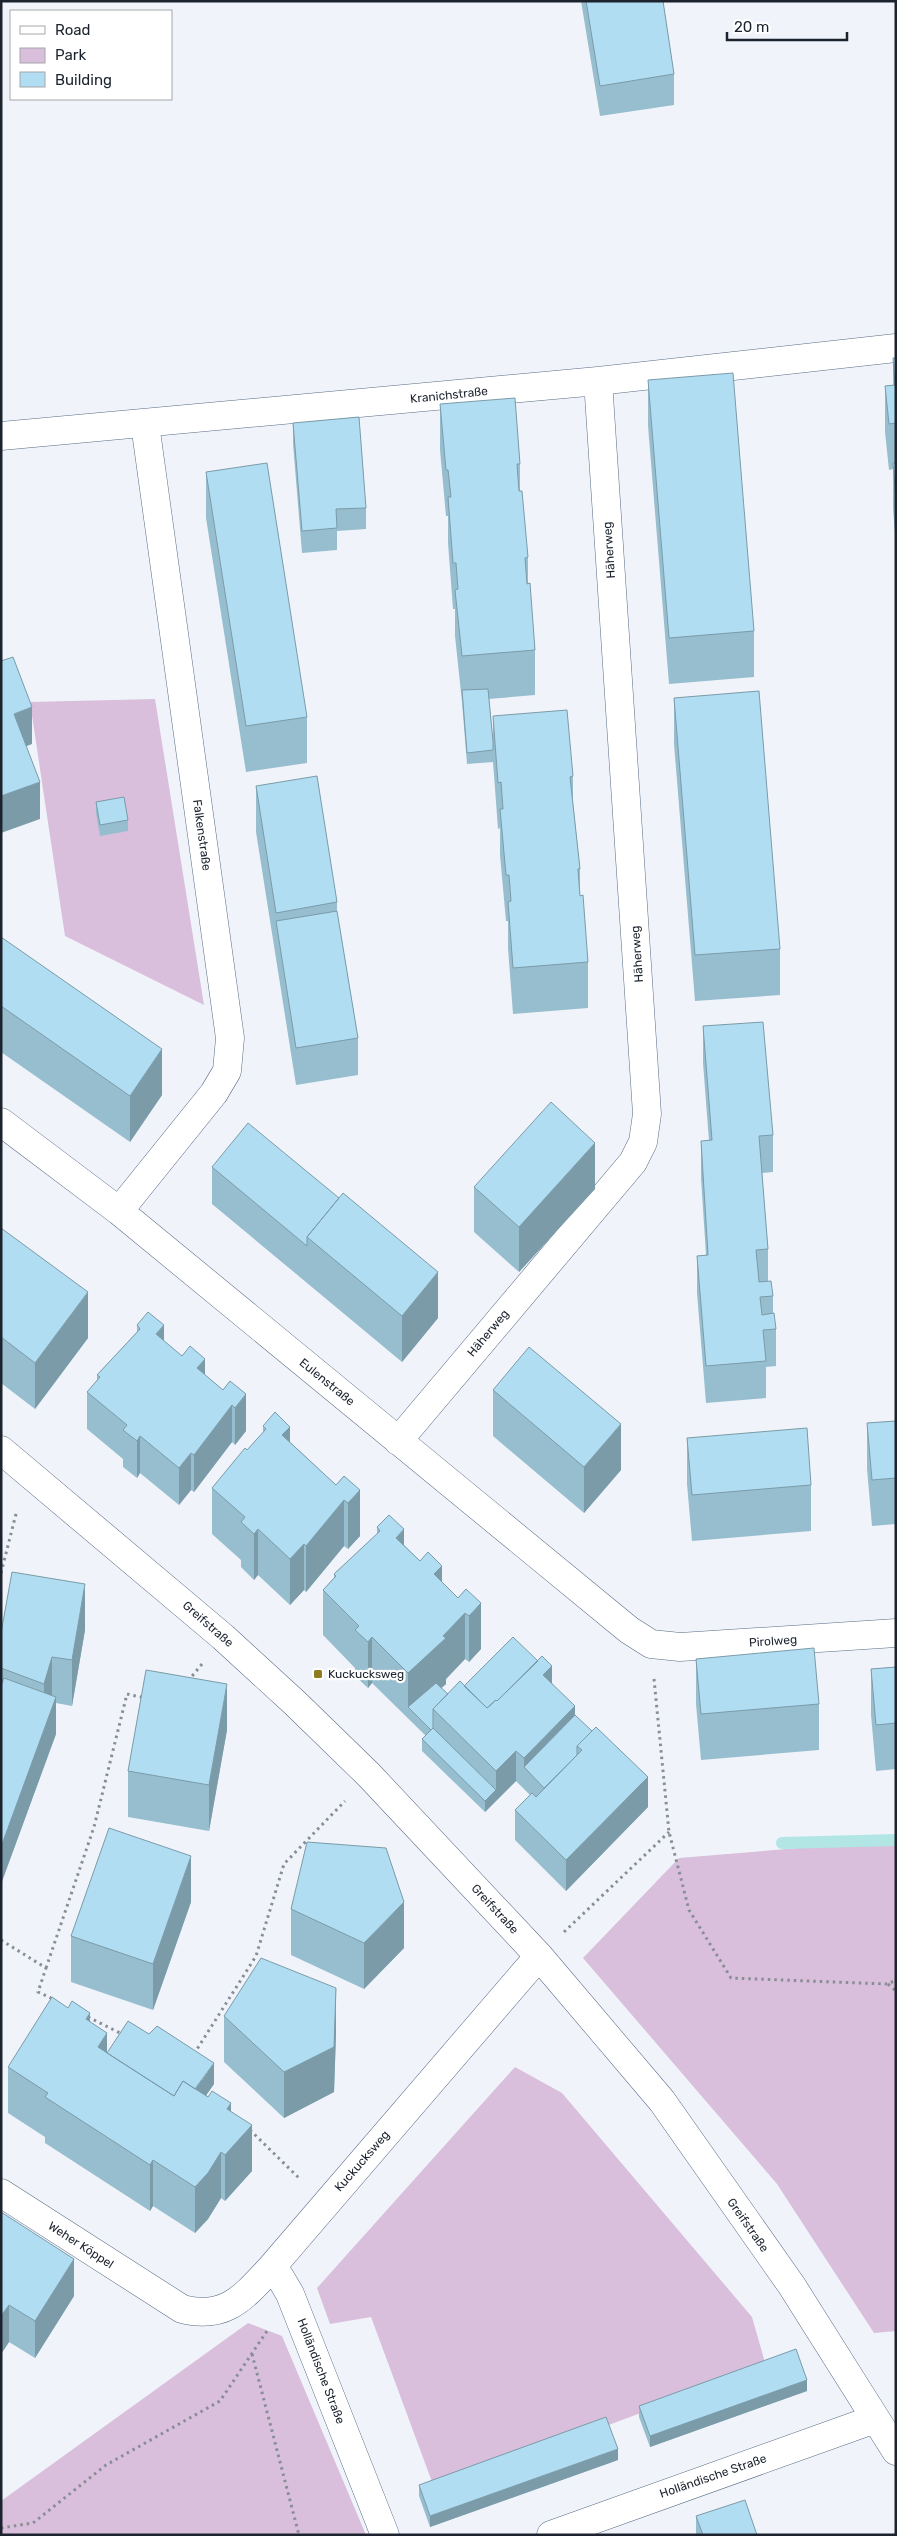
<svg xmlns="http://www.w3.org/2000/svg" width="897" height="2536" font-family="Rubik,sans-serif">
<style>
.green{fill:#d9bfdb}
.lines{fill:none;stroke-linecap:round;stroke-linejoin:round}
.stream{stroke:#b1e6e4;stroke-width:12}
.minor-casing{stroke:#596b85;stroke-width:29}
.path{stroke:#888e96;stroke-width:3;stroke-dasharray:2.5 4;stroke-linecap:butt}
.minor{stroke:#fff;stroke-width:28}
.wall{fill:#97becf}
.shaded-wall{fill:#7b9ba9}
.building{fill:#b0ddf1;stroke:#7b9ba9}
.poi-dot{fill:#8f7b21;stroke:#fff;stroke-width:2}
.labels{text-anchor:middle;dominant-baseline:central;stroke-width:4.5;stroke-linejoin:round;paint-order:stroke}
.street-label{font-size:12px;fill:#1c232e;stroke:#fff}
.poi-label{font-size:12px;fill:#1c232e;stroke:#fff;text-anchor:start}
</style>
<rect width="100%" height="100%" fill="#f0f4fa"/>
<path class="green" d="M155,699l49,306 -139,-69 -35,-234z
M896,1840v491l-22,2 -97,-149 -194,-226 96,-100z
M515,2067l47,26 190,224 14,49 -331,124 -64,-173 -41,7 -13,-36z
M248,2323l34,13 84,199h-365v-34z"/>
<g class="lines">
<path class="stream" d="M782,1843l114,-3"/>
<defs>
<path id="minor" d="M1,436l597,-55 298,-33
M1,1122l118,89 510,419 22,14 29,3 216,-14
M119,1211l95,-118 13,-22 3,-33 -85,-614
M398,1441l235,-279 10,-20 4,-28 -49,-733
M1,1450l222,187 72,66 74,72 170,181 123,145 130,185 104,165
M1,2193l181,116c43,11 61,-11 88,-40l269,-313
M270,2269l10,8 10,17 95,241
M551,2535l324,-116"/>
</defs>
<use href="#minor" class="minor-casing"/>
<path class="path" d="M1,1573l16,-63
M654,1679l15,153 20,78 42,68 157,6 8,-4
M188,1681l14,-17
M564,1932l105,-100
M1,1940l45,28 -8,24 17,8
M46,1968l48,-141 33,-133 18,4
M888,1984l8,7
M88,2017l34,17
M194,2054l62,-98 28,-92 61,-63
M250,2130l51,50
M252,2354l47,181
M1,2528l32,-5 73,-58 114,-64 47,-70"/>
<use href="#minor" class="minor"/>
</g>
<path class="wall" d="M581,1h82l11,73v31l-74,11z
M893,358h3v187l-3,-36v-40l-4,1 -4,-38v-46l8,-1z
M648,380l106,251v46l-85,7 -21,-258z
M440,404l80,60v27l8,66v27l7,66v45l-46,4 4,42v-25l80,60v26l7,67v27l8,66v46l-75,6 -5,-66v-27h-2l-6,-66v-27l-2,1 -5,-67 -26,2 -5,-62 -7,-66v-27h-2l-5,-66v-27h-2l-6,-66z
M293,423l73,85v21l-29,2v19l-35,3 -9,-109z
M206,472l101,245v46l-61,9 -40,-254z
M674,698l106,251v46l-85,6 -21,-257z
M256,786l81,116v9l21,127v37l-62,10 -40,-253z
M96,802l32,18v11l-28,5 -4,-23z
M1,937l161,158 -32,47 -129,-90z
M703,1026l70,109v37l-11,1 6,76v32l5,15v18l3,15v37l-10,1v31l-60,5 -9,-110v-37l9,-1 -5,-77v-37h8l-6,-78z
M212,1167l226,151 -36,44 -190,-158z
M474,1187l121,2 -76,83 -45,-40z
M1,1228l87,110 -53,71 -34,-26z
M137,1325l27,16 59,49 7,-9 16,50 -11,14 -3,-3 -38,50 -3,-2 -12,15 -39,-32 -3,5 -14,-11v-8l-36,-30v-37l10,-12v-5l40,-43z
M493,1390l128,80 -37,43 -91,-77z
M896,1421v103l-24,2 -5,-57v-46z
M263,1426l27,16 46,43 8,-9 16,60 -12,13 -4,-3 -38,46 -2,-2 -14,15 -32,-30 -4,5 -13,-13v-7l-29,-26v-46l51,-55z
M687,1438l124,47v46l-119,10 -5,-57z
M377,1527l27,18 54,53 8,-9 15,60 -12,13 -4,-3 -19,20v5l-5,4 7,6 16,-8 88,-3 23,32 73,92 -82,84 -51,-51v-30l15,-15 -14,-14 -31,31 -63,-61v-12l4,-3 -54,-53 -4,5 -13,-12v-8l-32,-33v-45l11,-12v-4l43,-40z
M85,1630l-13,76 -16,-3v31l-55,150v-251z
M696,1659l123,45v46l-118,10 -5,-56z
M896,1667v102l-20,2 -5,-56v-46z
M227,1730l-18,101 -81,-14v-46z
M191,1902l-38,108 -82,-28v-46z
M291,1909l113,39 -40,41 -73,-34z
M224,2016l112,18 -2,58 -50,26 -60,-56z
M90,2021l17,31 107,32 -8,11 25,17 21,59 -27,30 -4,-3 -13,21 -13,14 -42,-27 -3,5 -105,-68v-6l-37,-24v-46z
M1,2212l73,84 -39,62 -26,-16 -8,12z
M807,2391l-157,56 -11,-30v-11z
M618,2460l-188,67 -11,-31v-11z
M696,2516l61,19h-61z"/>
<path class="shaded-wall" d="M32,707v37l-18,7v-37z
M40,782v37l-39,14v-37z
M162,1049v46l-32,47v-46z
M595,1143v46l-76,83v-45z
M438,1272v46l-36,44v-46z
M88,1292v46l-53,71v-46z
M164,1325v37l-8,-28z
M205,1359v37l-8,-28z
M246,1394v37l-11,14v-37z
M232,1405v37l-38,50v-37z
M621,1424v46l-37,43v-46z
M290,1427v46l-8,-38z
M140,1436v37l-3,5v-37z
M191,1453v37l-12,15v-37z
M360,1490v46l-12,13v-46z
M344,1500v46l-38,46v-46z
M258,1529v46l-4,5v-46z
M404,1529v46l-8,-37z
M304,1544v46l-14,15v-46z
M442,1566v46l-8,-38z
M85,1584v46l-13,76v-46z
M481,1603v46l-12,13v-46z
M465,1613v46l-19,20v5l-32,29 -6,-6v-34z
M372,1637v46l-4,5v-46z
M52,1657v46l4,-6v37l-55,150v-37l43,-118v-45z
M552,1666v30l-9,-21z
M227,1684v46l-18,101v-46z
M575,1706v30l-51,31v-9z
M516,1751v30l-31,31v-11l11,-11v-19z
M648,1777v30l-82,84v-31z
M191,1856v46l-38,108v-46z
M404,1902v46l-40,41v-46z
M336,1988v46l-2,58 -50,26v-46z
M90,2013v46l-4,-40z
M107,2033v45l-9,-31z
M214,2063v21l-40,58v-22z
M231,2103v45l21,-23v46l-27,30v-46l2,-46z
M221,2152v46l-13,21 -13,14v-46z
M153,2160v46l-3,5v-46z
M74,2259v37l-39,62v-37z
M9,2305v37l-8,12v-38z
M807,2380v11l-157,56v-11z
M618,2449v11l-188,67v-11z"/>
<path class="building" d="M586,1h77l11,73 -74,12z
M893,358h3v65l-7,1 -4,-38 10,-1z
M733,373l21,258 -85,7 -21,-258z
M515,398l5,66h-3l2,27h3l6,66 -3,1 2,26 3,-1 5,67 -73,6 -7,-66 3,-1 -2,-26h-3l-5,-66h3l-3,-27h-2l-6,-66z
M359,417l7,91 -30,1 1,19 -35,3 -9,-108z
M267,463l40,254 -61,9 -40,-254z
M893,463h3v37z
M13,657l19,50 -18,7 26,68 -39,14v-135z
M488,689l5,52v9l-26,3 -5,-63z
M759,691l21,258 -85,6 -21,-257z
M567,710l6,66 -3,1 10,92h-2l2,27 3,-1 5,67 -75,6 -5,-66 3,-1 -2,-26h-3l-6,-66h3l-2,-27 -3,1 -5,-67z
M317,776l20,126 -61,11 -20,-127z
M124,797l4,23 -28,5 -4,-23z
M337,911l21,127 -62,10 -20,-127z
M1,937l161,112 -32,47 -129,-90z
M763,1022l10,113 -14,1 9,113 -12,1 3,32 12,-1 2,15 -13,1 2,18 12,-2 2,16 -13,1 3,31 -60,5 -9,-110 11,-1 -7,-114 11,-1 -9,-114z
M551,1102l44,41 -76,84 -45,-40z
M248,1123l91,75 -32,39v9l-95,-79z
M343,1193l95,79 -36,44 -95,-79z
M1,1228l87,64 -53,71 -34,-26z
M148,1312l16,13 -8,9 26,22 8,-10 15,13 -8,9 26,22 7,-9 16,13 -11,14 -3,-3 -38,50 -3,-2 -12,15 -39,-32 -3,5 -14,-11 4,-5 -40,-33 13,-15 -3,-2 43,-46 -3,-4z
M529,1347l92,77 -37,43 -91,-77z
M275,1412l15,15 -8,8 54,50 8,-9 16,14 -12,13 -4,-3 -38,46 -2,-2 -14,15 -32,-30 -4,5 -13,-12 4,-5 -33,-29 33,-40 2,2 19,-21 -3,-3z
M896,1421v57l-24,2 -5,-57z
M807,1428l4,57 -119,10 -5,-57z
M389,1515l15,14 -8,9 24,23 8,-9 14,14 -8,8 24,24 8,-9 15,14 -12,13 -4,-3 -22,23 3,2 -38,35 -36,-36 -4,5 -13,-12 4,-4 -36,-36 13,-14 -2,-2 46,-43 -3,-4z
M12,1572l73,12 -13,76 -20,-3 -8,27 -43,-16v-35z
M513,1637l25,24 -41,40 -1,-1 -9,8 -23,-22z
M814,1648l5,56 -118,10 -5,-55z
M542,1656l10,10 -9,9 32,31 -51,52 -8,-7 -20,20 -63,-62 27,-28 27,27 9,-8 1,1z
M896,1667v56l-20,2 -5,-56z
M146,1670l81,14 -18,101 -81,-14z
M4,1678l52,19 -55,150v-161z
M436,1683l12,11 -15,15v19l-2,2 -23,-23z
M575,1715l17,16 -15,15v9l-33,33 -20,-21z
M596,1727l52,50 -82,83 -51,-50 17,-17 4,4 46,-47 -5,-4z
M433,1728l63,62 -11,11 -63,-62z
M109,1828l82,28 -38,108 -82,-28z
M307,1842l79,6 18,54 -40,41 -73,-34z
M261,1958l75,30 -2,59 -50,25 -60,-56z
M52,1997l16,11 4,-7 18,12 -4,6 21,14 -9,14 76,49 9,-15 25,16 4,-6 19,12 -4,6 25,16 -27,30 -4,-3 -13,21 -13,14 -42,-27 -3,5 -105,-68 3,-4 -40,-26z
M128,2021l21,13 8,-8 57,37 -19,26 -12,-8 -9,15 -67,-43z
M1,2212l73,47 -39,62 -26,-16 -8,11z
M796,2349l11,31 -157,56 -11,-30z
M606,2417l12,32 -188,67 -11,-31z
M745,2500l12,35h-54l-7,-19z"/>
<rect class="poi-dot" x="313" y="1669" width="10" height="10" rx="2.5"/>
<g class="labels">
<g class="street-label">
<text transform="translate(449 395) rotate(-6)">Kranichstraße</text>
<text transform="translate(609 550) rotate(-94)">Häherweg</text>
<text transform="translate(202 835) rotate(82)">Falkenstraße</text>
<text transform="translate(637 954) rotate(-94)">Häherweg</text>
<text transform="translate(488 1333) rotate(-50)">Häherweg</text>
<text transform="translate(327 1382) rotate(39)">Eulenstraße</text>
<text transform="translate(208 1624) rotate(41)">Greifstraße</text>
<text transform="translate(773 1641) rotate(-4)">Pirolweg</text>
<text transform="translate(495 1909) rotate(47)">Greifstraße</text>
<text transform="translate(362 2161) rotate(-49)">Kuckucksweg</text>
<text transform="translate(748 2225) rotate(55)">Greifstraße</text>
<text transform="translate(81 2245) rotate(33)">Weher Köppel</text>
<text transform="translate(321 2371) rotate(69)">Holländische Straße</text>
<text transform="translate(713 2476) rotate(-19)">Holländische Straße</text>
</g>
<g class="poi-label">
<text x="328" y="1674">Kuckucksweg</text>
</g>
</g>
<rect width="897" height="2536" fill="none" stroke="#1c232e" stroke-width="5"/>
<rect x="10" y="10" width="162" height="90" fill="#ffffff" stroke="#a4a7ab"/>
<rect x="20" y="26" width="25" height="8" fill="#ffffff" stroke="#a4a7ab"/>
<text x="55" y="35" font-size="15" fill="#1c232e">Road</text>
<rect x="20" y="48" width="25" height="15" fill="#d9bfdb" stroke="#a4a7ab"/>
<text x="55" y="60" font-size="15" fill="#1c232e">Park</text>
<rect x="20" y="72" width="25" height="15" fill="#b0ddf1" stroke="#a4a7ab"/>
<text x="55" y="85" font-size="15" fill="#1c232e">Building</text>
<path d="M727 32v8h120v-8" fill="none" stroke="#1c232e" stroke-width="2.5"/>
<text x="734" y="32" font-size="15" fill="#1c232e" stroke="#ffffff" stroke-width="4" paint-order="stroke">20 m</text>
</svg>
